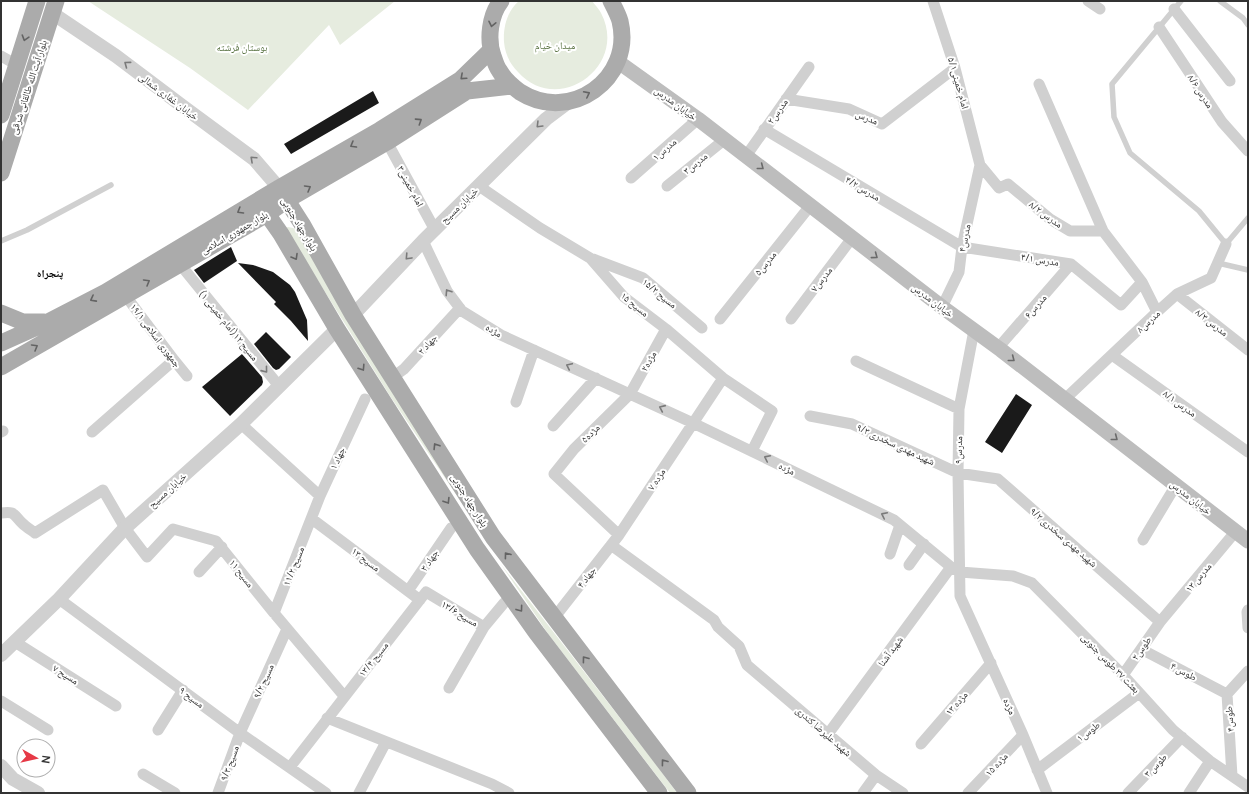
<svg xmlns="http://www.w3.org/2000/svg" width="1249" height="794" font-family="Manrope,'Noto Naskh Arabic',sans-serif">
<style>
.green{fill:#e6ecdf}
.building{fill:#1a1a1a}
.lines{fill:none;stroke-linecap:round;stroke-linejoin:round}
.service{stroke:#d0d0d0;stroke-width:5.5}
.minor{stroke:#d0d0d0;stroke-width:11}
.tertiary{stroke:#d0d0d0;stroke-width:14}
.secondary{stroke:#bdbdbd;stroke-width:15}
.primary{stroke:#ababab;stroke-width:17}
.oneway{stroke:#636363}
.oneway2{stroke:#7a7a7a}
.oneway3{stroke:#6a6a6a}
.labels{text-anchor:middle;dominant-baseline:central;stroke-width:4;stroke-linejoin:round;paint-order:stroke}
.park-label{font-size:10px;fill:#56703f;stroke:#fff}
.street-label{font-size:10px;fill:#333;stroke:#fff}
.neighbourhood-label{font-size:11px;font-weight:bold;fill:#000;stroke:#fff}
</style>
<rect width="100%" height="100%" fill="#fff"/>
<path class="green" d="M88,1h307l-55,44 -11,-20 -81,85 -58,-42z
M519,1h73c3,4 7,8 9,12 28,53 -43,104 -83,59 -8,-8 -13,-18 -14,-30 -1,-14 3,-31 15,-41z
M288,227l5,1 6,4 183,301 -92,-137 -105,-168z
M500,563l154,199 23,31h-7l-121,-158z"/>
<path class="building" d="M373,91l6,12 -88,51 -7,-10z
M231,247l6,14 -33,22 -10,-13z
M238,263l15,2 20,7 17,13 5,7 12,28 1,21 -17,-20 -17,-17 2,-2z
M266,332l25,25 -12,12 -3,1 -3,-2 -19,-24z
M242,354l20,23 1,5 -1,3 -32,31 -28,-29z
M1016,394l16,11 -30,48 -17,-11z"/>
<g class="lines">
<path class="service" d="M1181,1l-69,83 2,33 16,36 69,58 27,33 22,-26
M1220,1l23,17 5,7
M1,241l26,-11 84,-45
M1218,263l30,7"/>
<path class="minor" d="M933,1l22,67 25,97 19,23 9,-4 42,35 20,12h33l39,51 15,30
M1088,1l12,8
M1174,9l56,72
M1159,27l63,95 26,29
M1,56l16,9
M1039,84l64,147
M786,99l63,10 33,15 73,-56
M764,129l198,118 109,17 50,41 21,-23
M387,142l48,88
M746,156l63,-89
M631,178l67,-59
M479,186l61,42 50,30 34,39 42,32 57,49 49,33 -20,40
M667,186l57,-46
M423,241l24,50 15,20 39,24 192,88 201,97 57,47 9,5 53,4 19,7 91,92 50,55 37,31 38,26
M593,259l50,19 59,50
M179,263l100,123
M1177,294l71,56
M125,295l49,65 13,16
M942,307l17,-35 3,-25 18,-82
M720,319l90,-113
M791,319l61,-81
M974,330l-15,79 -1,64 2,123 63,139 24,58
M998,348l73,-84
M1112,355l136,97
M856,361l103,48
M393,377l11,-8 56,-61
M1065,399l92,-87 20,-18 34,-16 15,-34
M516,402l18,-52
M810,416l42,8 106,49 40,6 162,143
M241,424l79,72
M553,426l43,-48
M1,432l2,-1
M92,432l82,-72
M1,513c14,-2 12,1 21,10 4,4 9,7 13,10l68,-43 22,38 22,29 26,-28 43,12 58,72 70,83
M312,519l108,81
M619,535l-65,-61 20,-25 56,-55 36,-65
M1143,540l33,-55
M611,545l103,75 4,7 21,19 8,19 129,110 27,18
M890,554l10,-29
M909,565l15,-21
M199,572l23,-25
M408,591l43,-63
M59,599l181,134 86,60
M1248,610l-1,2 1,16
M274,613l46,-117 45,-97
M554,618l65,-83 104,-157
M484,627l20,-24
M15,642l101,64
M1141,649l86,45
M1123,675l37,-53 76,-91
M1,701l47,29
M327,718l165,66 17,9
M158,730l25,-40
M828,734l123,-167
M921,744l70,-81
M290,767l136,-175 58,35 -35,61
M1037,770l102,-77
M143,774l32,19
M1232,776l-5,-82 21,-23
M218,793l22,-60 47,-104
M359,793l27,-51
M863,793l13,-18
M968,793l55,-58
M1128,793l54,-56
M1189,793l21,-32"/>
<path class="tertiary" d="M52,13l64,43 69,52 69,51 25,29
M353,315l70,-74 123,-122 24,-18
M1,655l58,-56 66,-71 116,-104 96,-95
M1,766l12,13 25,14"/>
<path class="secondary" d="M617,61l81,58 244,188 59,43 247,191"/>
<path class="primary" d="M501,1c-11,14 -14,38 -8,55 2,5 3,10 6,14 5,9 13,16 21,22 50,32 114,-13 100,-71 -2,-7 -6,-14 -9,-20
M1,115l36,-114
M1,173l55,-172
M279,188l23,36 51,91 140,222 195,256
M258,201l23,33 56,95 140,220 59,83 123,161
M1,313l22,9h21
M1,343l47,-21 58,-30 173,-104 101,-58 80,-50 31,-30
M1,367l266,-153 20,-14 100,-58 80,-51 45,-5"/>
</g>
<defs><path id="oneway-chevron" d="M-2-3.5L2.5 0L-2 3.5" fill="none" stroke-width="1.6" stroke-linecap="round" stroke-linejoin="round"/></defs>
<g class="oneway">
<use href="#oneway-chevron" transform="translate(492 24) rotate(102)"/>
<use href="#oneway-chevron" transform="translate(25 38) rotate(107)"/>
<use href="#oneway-chevron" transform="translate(463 77) rotate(138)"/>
<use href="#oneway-chevron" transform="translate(587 94) rotate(-27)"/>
<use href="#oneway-chevron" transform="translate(419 121) rotate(-33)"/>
<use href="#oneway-chevron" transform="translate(353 145) rotate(150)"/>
<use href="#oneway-chevron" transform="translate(308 188) rotate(-30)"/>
<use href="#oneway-chevron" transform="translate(240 211) rotate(149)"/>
<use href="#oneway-chevron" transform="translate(295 257) rotate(60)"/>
<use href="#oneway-chevron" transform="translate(147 282) rotate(-30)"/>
<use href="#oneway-chevron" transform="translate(93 299) rotate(152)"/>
<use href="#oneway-chevron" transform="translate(35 347) rotate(-30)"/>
<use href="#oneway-chevron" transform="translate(362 368) rotate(57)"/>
<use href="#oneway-chevron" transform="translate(436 446) rotate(-122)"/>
<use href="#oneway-chevron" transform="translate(447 501) rotate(58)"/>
<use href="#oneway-chevron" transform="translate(507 555) rotate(-127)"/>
<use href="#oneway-chevron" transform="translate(520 609) rotate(54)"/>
<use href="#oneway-chevron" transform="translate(585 659) rotate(-127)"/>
<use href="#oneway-chevron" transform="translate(664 762) rotate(-127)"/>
</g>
<g class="oneway2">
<use href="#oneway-chevron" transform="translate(127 64) rotate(-143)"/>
<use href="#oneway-chevron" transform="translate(539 125) rotate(135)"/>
<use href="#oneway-chevron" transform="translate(253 159) rotate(-137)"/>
<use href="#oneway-chevron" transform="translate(408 257) rotate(133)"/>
<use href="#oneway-chevron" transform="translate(448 292) rotate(-123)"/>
<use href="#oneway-chevron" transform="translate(569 366) rotate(-155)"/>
<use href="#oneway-chevron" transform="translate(265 370) rotate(51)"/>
<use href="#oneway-chevron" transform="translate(662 408) rotate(-156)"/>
<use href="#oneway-chevron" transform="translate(767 458) rotate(-154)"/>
<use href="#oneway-chevron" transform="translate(884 515) rotate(-154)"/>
</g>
<g class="oneway3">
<use href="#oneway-chevron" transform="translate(761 167) rotate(38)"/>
<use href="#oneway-chevron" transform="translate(875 256) rotate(37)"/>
<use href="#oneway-chevron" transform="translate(1012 359) rotate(38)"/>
<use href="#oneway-chevron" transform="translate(1115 438) rotate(38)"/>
</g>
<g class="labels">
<g class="park-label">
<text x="555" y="45">میدان خیام</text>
<text x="242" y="47">بوستان فرشته</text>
</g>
<g class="street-label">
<text transform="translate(959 83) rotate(74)">امام خمینی۵/۱</text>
<text transform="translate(28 87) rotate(-72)">بلوار آیت الله طالقانی شرقی</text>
<text transform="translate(1201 91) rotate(57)">مدرس ۸/۶</text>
<text transform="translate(169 96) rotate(37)">خیابان غفاری شمالی</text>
<text transform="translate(676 103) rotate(36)">خیابان مدرس</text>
<text transform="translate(777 111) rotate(-55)">مدرس۲</text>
<text transform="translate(867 117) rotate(22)">مدرس</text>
<text transform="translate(664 149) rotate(-41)">مدرس۱</text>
<text transform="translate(695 163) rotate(-39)">مدرس۳</text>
<text transform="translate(411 186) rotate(62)">امام خمینی۳</text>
<text transform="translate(863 188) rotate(31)">مدرس ۴/۲</text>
<text transform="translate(459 205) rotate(-44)">خیابان مسیح</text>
<text transform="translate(1046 214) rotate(36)">مدرس ۸/۲</text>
<text transform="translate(300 224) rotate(59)">بلوار جهاد جنوبی</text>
<text transform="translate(234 232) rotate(-30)">بلوار جمهوری اسلامی</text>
<text transform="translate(964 238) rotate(-79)">مدرس۴</text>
<text transform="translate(1040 259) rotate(9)">مدرس ۴/۱</text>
<text transform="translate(765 263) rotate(-51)">مدرس۵</text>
<text transform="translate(821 279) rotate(-52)">مدرس۷</text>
<text transform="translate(660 293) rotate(39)">مسیح ۱۵/۲</text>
<text transform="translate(933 300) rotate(37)">خیابان مدرس</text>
<text transform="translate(635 304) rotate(39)">مسیح ۱۵</text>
<text transform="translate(1035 306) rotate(-49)">مدرس۶</text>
<text transform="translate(1148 321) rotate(-43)">مدرس۸</text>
<text transform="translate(1212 322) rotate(38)">مدرس ۸/۳</text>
<text transform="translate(229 325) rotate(51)">مسیح ۱۲(امام خمینی ۱)</text>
<text transform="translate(494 330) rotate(30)">مژده</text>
<text transform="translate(156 335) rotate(53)">جمهوری اسلامی ۱۹/۱</text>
<text transform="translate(427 344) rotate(-48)">جهاد ۲</text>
<text transform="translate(648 361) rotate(-60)">مژده۲</text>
<text transform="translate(1180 403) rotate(36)">مدرس ۸/۱</text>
<text transform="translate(590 433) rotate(-45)">مژده۵</text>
<text transform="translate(896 444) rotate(25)">شهید مهدی سخدری ۹/۳</text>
<text transform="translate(958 450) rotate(-89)">مدرس۹</text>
<text transform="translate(337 458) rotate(-65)">جهاد ۱</text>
<text transform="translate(787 468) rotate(26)">مژده</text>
<text transform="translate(656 479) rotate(-56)">مژده ۷</text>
<text transform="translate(167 490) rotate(-42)">خیابان مسیح</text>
<text transform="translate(1191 497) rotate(38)">خیابان مدرس</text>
<text transform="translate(470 500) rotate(58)">بلوار جهاد جنوبی</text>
<text transform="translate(1064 537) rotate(41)">شهید مهدی سخدری ۹/۲</text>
<text transform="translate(366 559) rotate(37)">مسیح ۱۳</text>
<text transform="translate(429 560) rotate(-56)">جهاد ۳</text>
<text transform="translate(293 566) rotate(-68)">مسیح ۱۱/۲</text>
<text transform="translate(242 573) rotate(52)">مسیح ۱۱</text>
<text transform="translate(586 577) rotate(-52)">جهاد ۴</text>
<text transform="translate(1198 577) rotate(-50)">مدرس ۱۳</text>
<text transform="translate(460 613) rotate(31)">مسیح ۱۳/۶</text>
<text transform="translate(1141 648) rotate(-55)">طوس۲</text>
<text transform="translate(890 651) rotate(-54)">شهبد آشنا</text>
<text transform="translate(373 659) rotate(-52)">مسیح ۱۳/۴</text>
<text transform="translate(1111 663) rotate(46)">بعثت ۳۷ طوس جنوبی</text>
<text transform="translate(1184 671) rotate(28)">طوس ۴</text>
<text transform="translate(66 674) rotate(32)">مسیح ۷</text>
<text transform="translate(263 681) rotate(-66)">مسیح ۹/۲</text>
<text transform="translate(192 697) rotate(37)">مسیح ۹</text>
<text transform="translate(956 703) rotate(-49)">مژده ۱۳</text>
<text transform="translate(1010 706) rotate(66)">مژده</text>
<text transform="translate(1229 719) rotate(-94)">طوس۴</text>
<text transform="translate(824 731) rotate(41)">شهید علیرضا کندری</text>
<text transform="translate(1088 731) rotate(-37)">طوس۱</text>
<text transform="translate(229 763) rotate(-70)">مسیح ۹/۳</text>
<text transform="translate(996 764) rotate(-47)">مژده ۱۵</text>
<text transform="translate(1155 765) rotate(-46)">طوس ۳</text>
</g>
<g class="neighbourhood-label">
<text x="50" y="272">پنجراه</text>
</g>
</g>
<rect width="1249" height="794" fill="none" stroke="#333333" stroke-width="4"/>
<g transform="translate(36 758) rotate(98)"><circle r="19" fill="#ffffff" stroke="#adadad"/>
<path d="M0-3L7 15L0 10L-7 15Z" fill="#e63946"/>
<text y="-6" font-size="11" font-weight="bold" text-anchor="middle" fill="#333333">N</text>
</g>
</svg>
